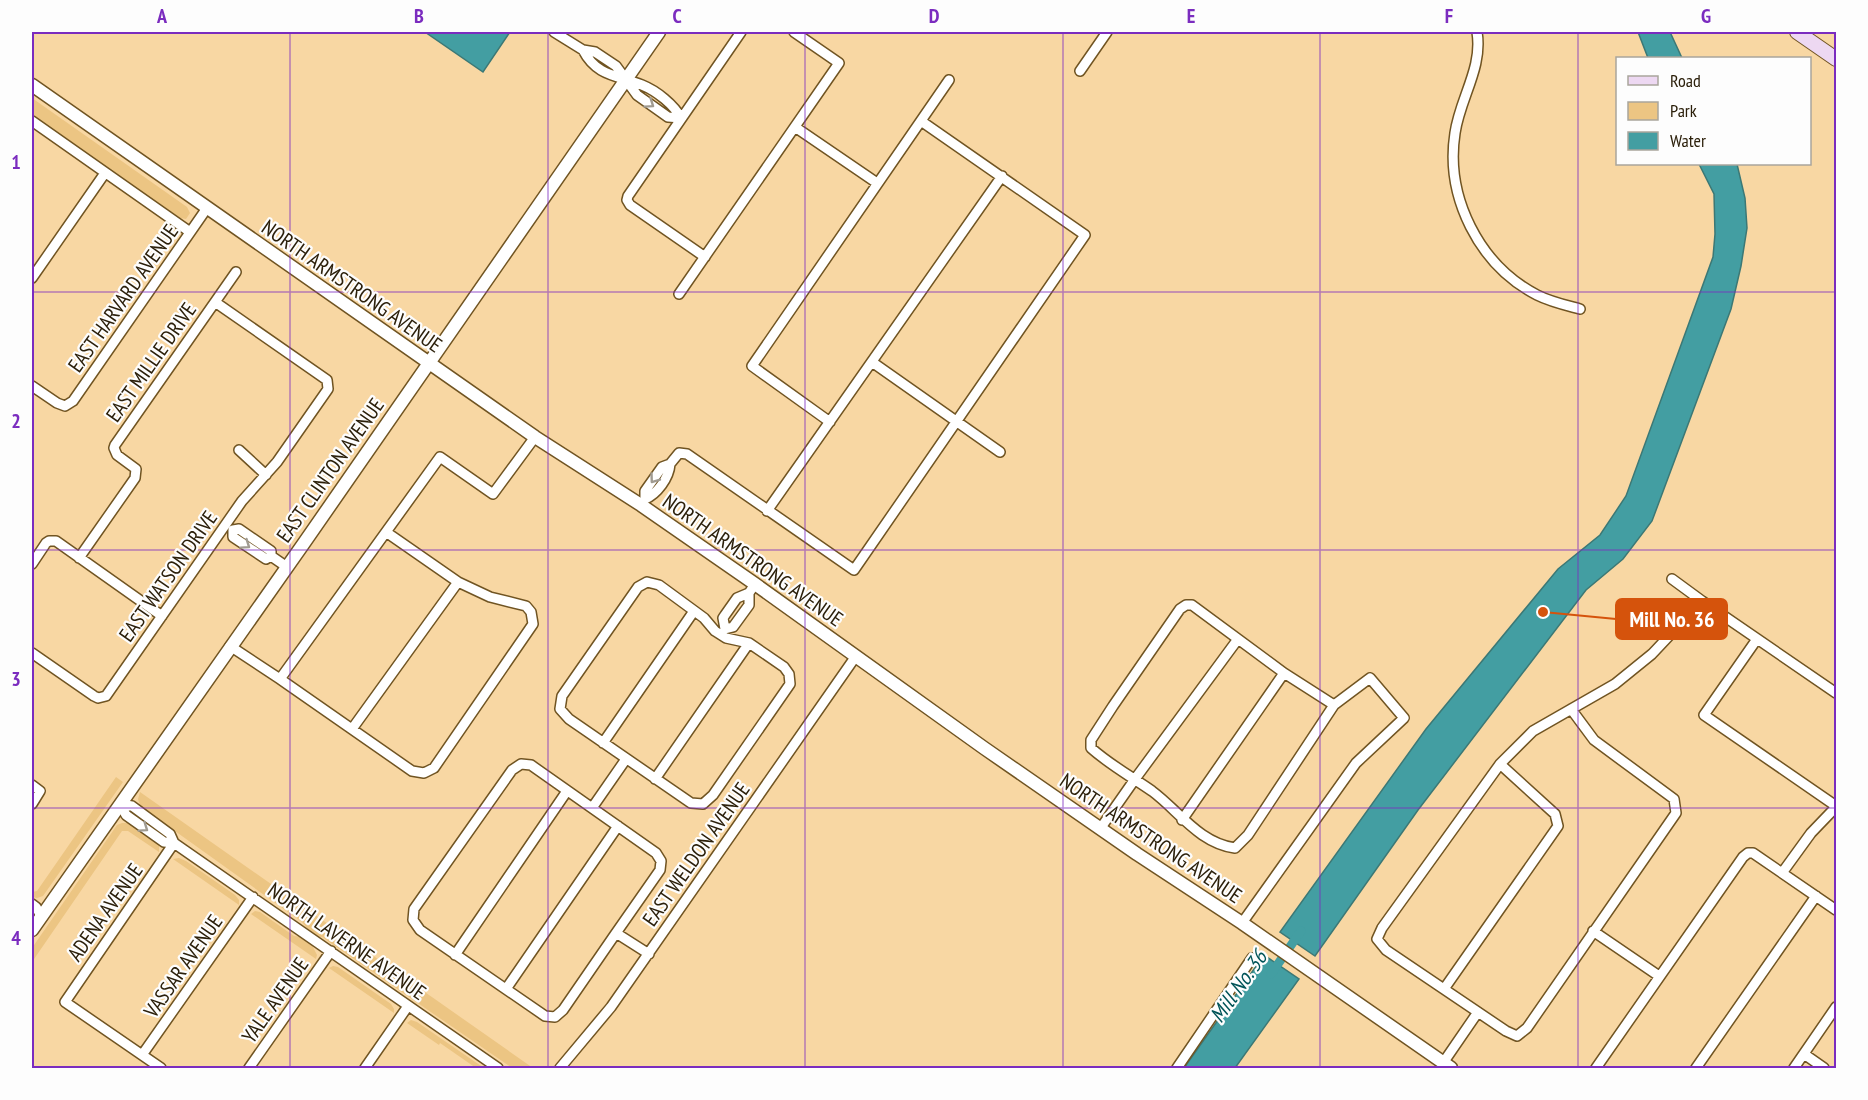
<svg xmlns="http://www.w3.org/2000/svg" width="1868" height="1100" font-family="'PT Sans Narrow',sans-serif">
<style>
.green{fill:#ecc583}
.water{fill:#439ea2;stroke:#3c7875;stroke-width:1.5}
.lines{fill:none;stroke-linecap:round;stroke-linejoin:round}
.canal{stroke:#439ea2;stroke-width:9}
.minor-casing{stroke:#705422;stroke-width:12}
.tertiary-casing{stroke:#705422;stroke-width:15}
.secondary-casing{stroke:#705422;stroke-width:16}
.minor{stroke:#fff;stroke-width:9}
.tertiary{stroke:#fff;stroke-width:12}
.secondary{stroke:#edd8f2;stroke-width:14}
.oneway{stroke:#a09b91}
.grid{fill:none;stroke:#7b2cbf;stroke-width:1.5;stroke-opacity:0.55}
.labels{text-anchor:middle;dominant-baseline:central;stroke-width:4.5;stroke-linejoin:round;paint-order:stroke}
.street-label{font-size:21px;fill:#2c200b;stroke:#fdfdfd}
.water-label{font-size:22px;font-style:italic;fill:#005458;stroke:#fdfdfd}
.leader{fill:none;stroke:#d5530c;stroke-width:2}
.callout-dot{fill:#d5530c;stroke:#fdfdfd;stroke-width:2}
.callout{fill:#d5530c;stroke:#d5530c;stroke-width:2}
.callout-label{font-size:22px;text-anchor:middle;font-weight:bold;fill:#fff}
.neatline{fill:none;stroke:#7b2cbf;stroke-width:2}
.grid-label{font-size:20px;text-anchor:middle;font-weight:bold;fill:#7b2cbf}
</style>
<rect width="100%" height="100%" fill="#f8d7a3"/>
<path class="green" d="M32,98l155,109 3,6 -4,6 -6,-1 -148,-103z
M116,777l7,5 -80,114 -6,2 -5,-1v-5l5,-1z
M140,792l393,276h-21l-190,-131c-10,0 -14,-8 -20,-15l-162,-116 -2,-7z
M122,823h7l26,18 4,4v7l-31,-21h-6l-90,131v-14l85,-123z
M179,858l7,3 49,34 4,5v5l-66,-46z
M255,911l5,1 34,24 8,1 9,6 6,12 -1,4 -65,-45z
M333,966l5,1 53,37 3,5v4l-65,-45z
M411,1020l6,2 67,46h-8l-36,-25 -1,2 -32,-22z"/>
<path class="water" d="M425,32h85l-27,40z
M1638,32h32l12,26h-34z
M1699,164h38l8,34 2,30 -6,38 -10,43 -79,212 -29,38 -37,31 -168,220 -103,146 -35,-24 146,-203 132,-160 42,-34 26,-39 87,-239 2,-23 -1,-40z
M1264,955l35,24 -64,89h-51z"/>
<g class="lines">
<path class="canal" d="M1271,974l30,-43"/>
<defs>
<path id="minor" d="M554,32l29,18 12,2 21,14 21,29 31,22 13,1
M1477,32c6,36 -17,66 -22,101 -10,64 24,132 82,162 14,7 28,10 43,14
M583,50c14,27 35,25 59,35 15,6 32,20 39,33
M1080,71l27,-39
M32,121l158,111
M795,127l82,56
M705,257l-75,-52 -3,-5 1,-4 113,-164
M32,278l73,-105
M679,294l160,-231 -45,-31
M872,362l128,90
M32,386l25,17 8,3 8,-5 134,-193
M830,422l-78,-56 197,-286
M239,450l27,25
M645,499c12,-5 24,-21 25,-35
M641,505l4,-6v-8l17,-24 8,-3 9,-11 8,1 167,116 231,-335 -164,-114
M767,511l235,-335
M386,532l72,50
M271,556l-5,3 -33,-22v-7l6,-1 32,22v5l16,11
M79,558l56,-80 1,-9 -19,-14 -3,-7 1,-3 121,-173
M32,564l14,-21 3,-2h7l106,75
M1672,579l30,22 134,92
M647,582l12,3 45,33 11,13 11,7 23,5 35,24 5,7 1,10 -77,111 -10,9 -12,-1 -122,-84 -9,-10 2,-13 76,-109z
M749,593v12l-16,22 -8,2 -2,-11 2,-3 12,-17 12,-5 6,-9
M1186,605h6l92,68 50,32 -86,130 -13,13c-36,-5 -56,-37 -83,-57 -20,-14 -42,-26 -61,-43v-8l22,-34 67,-97z
M1757,639l-53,76 132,91
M230,646l50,33 132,92 12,2 10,-5 99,-144 -2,-12 -5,-6 -36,-9 -32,-15 -106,147
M32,653l62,43 4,2 8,-2 136,-195 35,-39 51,-73 -1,-9 -112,-78
M280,679l160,-222 53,37 42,-57
M1571,709l23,31 80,59 2,14 -149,215 -10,8 -11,-5 -120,-81 -9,-11 5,-11 118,-164 33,-33 82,-47 37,-30 50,-53
M603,743l91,-132
M655,779l94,-136
M32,785l8,6 -8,13
M120,804l6,11 38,27 10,1 324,225
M120,804l12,2 38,28 4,9
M592,808l34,-49
M1182,820l102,-147
M1100,829l35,-50 103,-140
M1782,873l29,-40 25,-26
M32,904l4,3 5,9
M1242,923l114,-160 48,-45 -34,-40 -36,27
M1593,931l66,45
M616,933l44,-63 1,-9 -5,-8 -125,-88 -10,-1 -9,6 -98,139 -1,11 7,10 125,86 10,1 8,-7 53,-77 33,21
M455,955l112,-164
M506,989l112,-163
M1444,989l114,-163 -3,-12 -55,-50
M1804,1054l20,14
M142,1055l111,-158
M1443,1063l35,-51
M161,1068l-96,-66 109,-159
M249,1068l82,-117
M365,1068l43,-62
M560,1068l51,-61 245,-351
M1177,1068l75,-110
M1596,1068l147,-211 5,-4h5l83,57
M1696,1068l120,-172
M1794,1068l42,-61"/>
<path id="tertiary" d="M32,85l503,352 106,68 114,79 229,164 153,106 105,69 209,145
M32,930l272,-387 355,-511"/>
<path id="secondary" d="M1797,32l39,27"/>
</defs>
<use href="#minor" class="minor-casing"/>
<use href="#tertiary" class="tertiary-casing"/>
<use href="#secondary" class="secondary-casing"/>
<use href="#minor" class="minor"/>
<use href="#tertiary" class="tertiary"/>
<use href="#secondary" class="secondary"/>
</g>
<defs><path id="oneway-chevron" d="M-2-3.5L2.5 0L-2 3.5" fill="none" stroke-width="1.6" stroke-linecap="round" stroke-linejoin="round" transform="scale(1.5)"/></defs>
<g class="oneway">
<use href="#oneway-chevron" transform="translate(650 104) rotate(35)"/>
<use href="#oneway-chevron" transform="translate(654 479) rotate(126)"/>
<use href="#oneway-chevron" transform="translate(246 545) rotate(35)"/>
<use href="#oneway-chevron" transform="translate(144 828) rotate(35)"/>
</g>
<path class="grid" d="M290,32v1036M548,32v1036M805,32v1036M1063,32v1036M1320,32v1036M1578,32v1036M32,292h1804M32,550h1804M32,808h1804"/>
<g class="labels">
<g class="street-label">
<text transform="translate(352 286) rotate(35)">NORTH ARMSTRONG AVENUE</text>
<text transform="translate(123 298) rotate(-55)">EAST HARVARD AVENUE</text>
<text transform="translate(151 362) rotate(-55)">EAST MILLIE DRIVE</text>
<text transform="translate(330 470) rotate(-55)">EAST CLINTON AVENUE</text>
<text transform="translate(753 560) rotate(35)">NORTH ARMSTRONG AVENUE</text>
<text transform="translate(168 576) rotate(-55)">EAST WATSON DRIVE</text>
<text transform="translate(1151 838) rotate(34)">NORTH ARMSTRONG AVENUE</text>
<text transform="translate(696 854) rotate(-55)">EAST WELDON AVENUE</text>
<text transform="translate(105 912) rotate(-55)">ADENA AVENUE</text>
<text transform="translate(347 941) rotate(35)">NORTH LAVERNE AVENUE</text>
<text transform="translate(183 966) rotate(-55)">VASSAR AVENUE</text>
<text transform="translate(275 1000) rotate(-55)">YALE AVENUE</text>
</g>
<g class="water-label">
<text transform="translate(1238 986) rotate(-55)">Mill No. 36</text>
</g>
</g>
<path class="leader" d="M1543 612L1616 619"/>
<circle class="callout-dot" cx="1543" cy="612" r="6"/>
<rect class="callout" x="1616" y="599" width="111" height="40" rx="6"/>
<g class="callout-label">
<text x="1672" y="627">Mill No. 36</text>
</g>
<rect width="1868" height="1100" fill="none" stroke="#fdfdfd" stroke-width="66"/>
<rect x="1616" y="57" width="195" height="108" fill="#fdfdfd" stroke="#a9a59c" stroke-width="1.5"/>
<rect x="1628" y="76" width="30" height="9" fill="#edd8f2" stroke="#a9a59c" stroke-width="1.5"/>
<text x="1670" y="87" font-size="18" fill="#2c200b">Road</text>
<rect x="1628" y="102" width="30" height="18" fill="#ecc583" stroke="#a9a59c" stroke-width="1.5"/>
<text x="1670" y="117" font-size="18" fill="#2c200b">Park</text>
<rect x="1628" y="132" width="30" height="18" fill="#439ea2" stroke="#a9a59c" stroke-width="1.5"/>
<text x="1670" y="147" font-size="18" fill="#2c200b">Water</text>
<rect x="33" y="33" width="1802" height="1034" class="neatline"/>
<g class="grid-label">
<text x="162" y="23">A</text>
<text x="419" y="23">B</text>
<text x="677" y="23">C</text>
<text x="934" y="23">D</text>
<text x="1191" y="23">E</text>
<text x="1449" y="23">F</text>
<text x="1706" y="23">G</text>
<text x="16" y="169">1</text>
<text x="16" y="428">2</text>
<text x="16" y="686">3</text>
<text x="16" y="945">4</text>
</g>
</svg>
